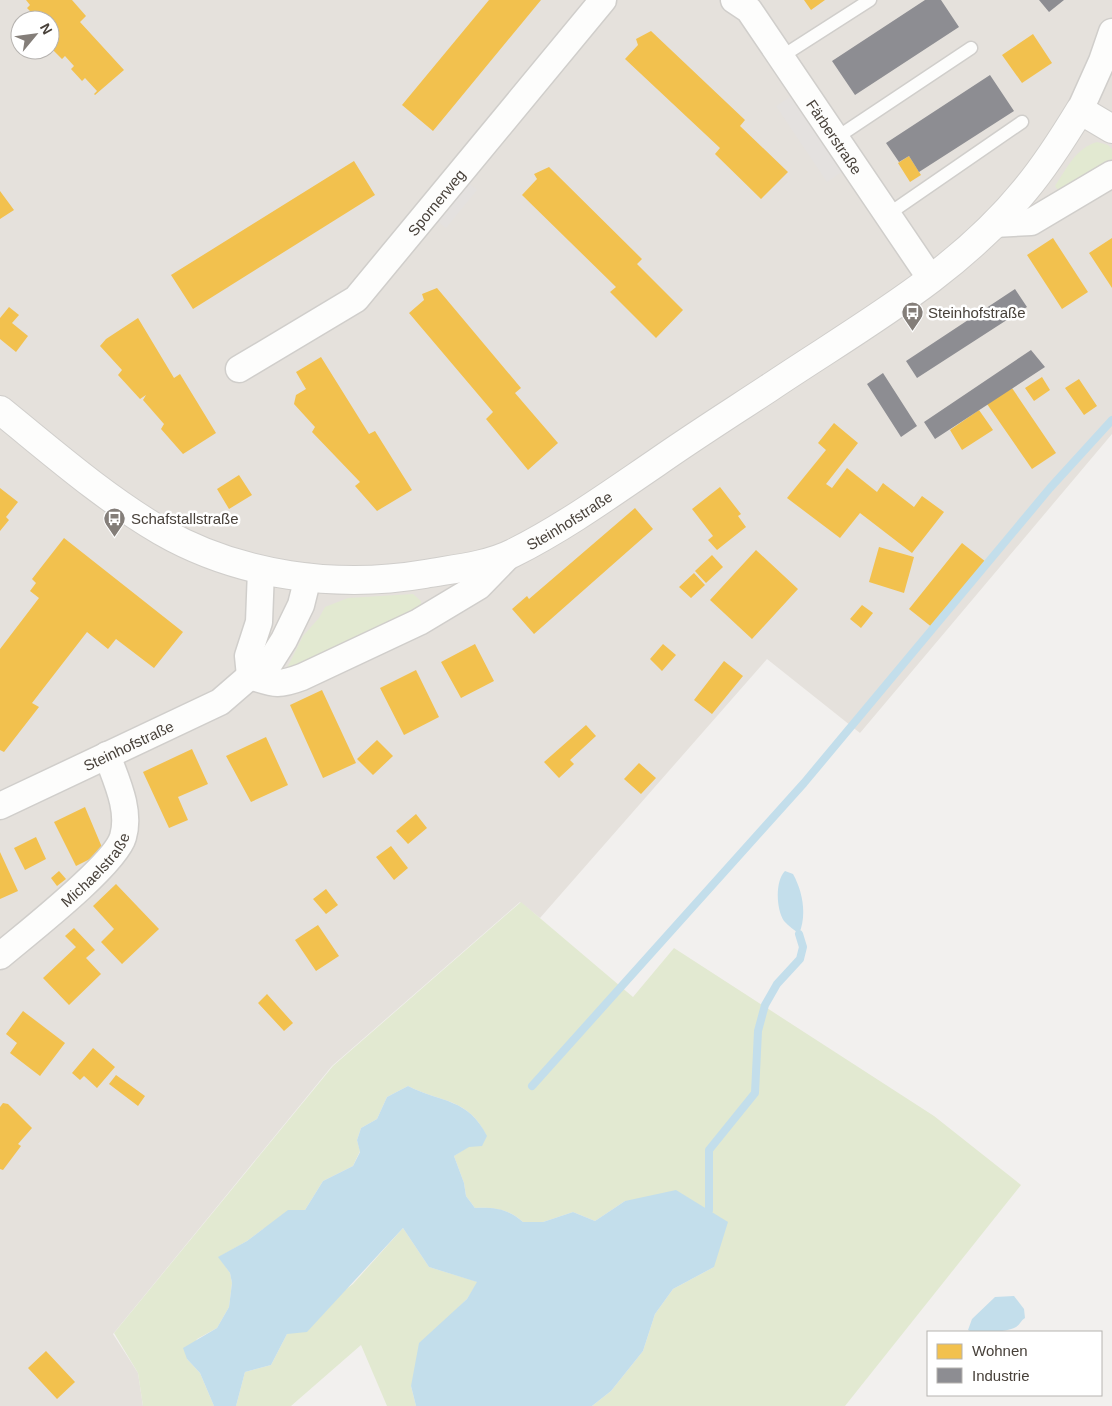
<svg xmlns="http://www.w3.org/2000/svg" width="1112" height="1406" font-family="Arial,sans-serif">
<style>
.residential{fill:#e5e1dc;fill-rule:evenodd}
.green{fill:#e2e9d1}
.parking{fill:#e4e1df}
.water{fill:#c3deeb}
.homes{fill:#f2c14e}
.industry{fill:#8d8d92}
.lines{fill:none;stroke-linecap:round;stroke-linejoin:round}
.stream{stroke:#c3deeb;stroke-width:8}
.service-casing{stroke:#d0cecb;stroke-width:15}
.minor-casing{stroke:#d0cecb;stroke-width:29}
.tertiary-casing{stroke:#d0cecb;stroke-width:30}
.service{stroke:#fdfdfc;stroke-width:12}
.minor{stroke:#fdfdfc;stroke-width:26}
.tertiary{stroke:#fdfdfc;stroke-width:28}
.labels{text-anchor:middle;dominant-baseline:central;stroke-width:5;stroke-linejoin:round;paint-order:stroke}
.street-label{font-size:15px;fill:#48413a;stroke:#fff}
.poi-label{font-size:15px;fill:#48413a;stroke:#fff;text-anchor:start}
</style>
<rect width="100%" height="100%" fill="#f2f0ee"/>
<path class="residential" d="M0,0h1112v434l-252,299 -93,-74 -227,259 -20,-16 -188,164 -219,268 25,39 5,33h-143zM20,20h30v30h-30z"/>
<path class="green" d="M1097,142l11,3 4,4v10l-4,5 -47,30 -6,-8c12,-18 21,-38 42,-44z
M413,594l8,7v7l-136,64 18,-36 16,-18 6,-11 23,-9z
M521,902l112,95 41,-49 260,168 87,69 -176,221h-253l19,-15 32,-40 12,-37 18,-25 41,-22 -89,-66 -30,20 -22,-9 -30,10h-20c-14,-13 -30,-15 -48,-14l-9,-12 -2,-13 -10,-27 32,-21c-18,-37 -44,-32 -78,-49l-21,11 -10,22 -16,9 -4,12 3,11 -7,15 -30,15 -18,29 -42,19 -16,12 -28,16 11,16 2,10 -3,24 -12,21 -20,11 -10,20 13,14 14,33h-71l-5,-33 -24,-40 219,-267z
M403,1228l26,39 49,15 -11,17 -22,22 -34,65 5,20h-29l-26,-61 -70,61h-55l9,-34 26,-7 16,-31 66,-50z"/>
<path class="parking" d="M793,95l50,76 -16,11 -51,-76z
M461,177l16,13 -31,38 -17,-14z"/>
<path class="water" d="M785,871l8,3c10,18 14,41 6,60 -4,-4 -11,-8 -15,-13 -8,-12 -9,-40 1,-50z
M408,1086c34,17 60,12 79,50l-5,10 -13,1 -15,9 10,27 2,13 9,12c19,-1 34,1 48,14h20l30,-10 22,9 30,-20 51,-11 52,32 -14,45 -41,22 -18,25 -12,37 -32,40 -19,15h-176l-5,-20 8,-43 48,-44 10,-17 -48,-15 -26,-39 -96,104 -20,2 -16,31 -26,7 -9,34h-22l-14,-33 -13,-14 -4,-11 34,-20 12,-21 3,-24 -2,-10 -12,-16 29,-16 41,-31h17l18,-29 30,-15 7,-14 -3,-12 4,-12 16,-9 10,-22z
M1014,1296l10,13 1,9c-4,2 -5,7 -9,9 -9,5 -39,8 -48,3l4,-11 23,-22z"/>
<path class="homes" d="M26,0h46l14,16 -6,6 44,48 -29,25 -1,-1 3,-3 -12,-13 -3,3 -11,-12 3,-3 -9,-10 -3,3 -11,-11 7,-7 -8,-9v-12h-6l-3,-3 -3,2 -11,-11 3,-3z
M489,0h52l-108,131 -31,-26z
M804,0h21l-14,10z
M651,31l94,89 -5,6 48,46 -27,27 -46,-45 5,-6 -95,-89 13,-14 -2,-6z
M1033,34l19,29 -30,20 -20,-28z
M909,156l12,19 -11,7 -12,-19z
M354,161l21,34 -182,114 -22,-34z
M549,167l93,92 -5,5 46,46 -27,28 -46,-46 6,-5 -94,-92 15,-16 -3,-5z
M0,191l14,19 -14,9z
M1053,238l35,54 -26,17 -35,-54z
M1112,238v50l-23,-35z
M437,288l84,100 -6,5 43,50 -30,27 -42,-51 7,-7 -84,-99 15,-13 -2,-6z
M9,307l10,8 -7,8 16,13 -12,16 -16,-13v-21z
M138,318l36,60 6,-4 36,59 -33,21 -22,-25 3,-5 -21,-24 3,-5 -6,4 -22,-24 4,-5 -22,-24 6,-7z
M321,357l48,77 6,-3 37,59 -35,21 -22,-25 5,-4 -48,-50 3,-5 -21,-23 2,-9 10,-6 -10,-17z
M1042,377l8,13 -16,11 -9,-13z
M1079,379l18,27 -13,9 -19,-27z
M1012,388l44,65 -24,16 -45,-65z
M979,410l14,20 -31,20 -12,-20z
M834,423l24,20 -32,41 6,4 15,-20 30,24 6,-9 31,24 8,-11 22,16 -32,41 -52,-40 -20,25 -53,-40 39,-48 -8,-7z
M239,475l13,20 -23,14 -12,-20z
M720,487l21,27 -3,2 8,11 -29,23 -9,-10 5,-4 -21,-27z
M0,488l18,14 -12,15 3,3 -9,11z
M635,508l18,21 -119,105 -22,-25 15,-13 2,3z
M64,538l119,94 -29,36 -38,-29 -8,10 -21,-17 -55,71 7,4 -35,45 -4,-2v-101l39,-51 -9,-7 6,-8 -4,-4z
M962,543l24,19 -53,66 -24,-19z
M879,547l35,10 -10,36 -35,-11z
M756,550l42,39 -46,50 -42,-39z
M712,555l11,12 -17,16 -11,-12z
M694,573l11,12 -14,13 -12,-11z
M862,605l11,8 -12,15 -11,-9z
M475,644l19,37 -33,17 -20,-36z
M663,644l13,11 -14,16 -12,-12z
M724,661l19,15 -31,38 -18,-14z
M416,670l23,47 -35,18 -24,-47z
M322,690l34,73 -33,15 -33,-73z
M586,725l10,11 -26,24 4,4 -15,14 -15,-16z
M266,737l22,48 -37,17 -25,-46z
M377,740l16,16 -20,19 -16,-16z
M192,749l16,35 -30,13 10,23 -19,8 -26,-56z
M639,763l17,15 -15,16 -17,-15z
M85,807l19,45 -28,14 -22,-44z
M416,814l11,14 -19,16 -12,-13z
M36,837l10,22 -21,11 -11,-22z
M391,846l17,22 -14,12 -18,-23z
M0,852l18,39 -18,8z
M59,871l7,8 -9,7 -6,-8z
M116,884l43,45 -37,35 -21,-22 13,-13 -21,-23z
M326,889l12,16 -12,9 -13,-15z
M318,925l21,31 -23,15 -21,-31z
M74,928l21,22 -9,8 15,16 -32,31 -26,-27 33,-31 -11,-11z
M267,994l26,29 -9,8 -26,-28z
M23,1011l42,32 -25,33 -30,-23 7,-10 -11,-9z
M93,1048l22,19 -18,21 -13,-12 -4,4 -8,-7z
M116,1075l29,21 -7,10 -29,-22z
M3,1103l5,1 24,24 -14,16 3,2 -18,24 -3,-1v-62z
M46,1351l29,31 -18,17 -29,-31z"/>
<path class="industry" d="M925,0h16l18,27 -104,68 -23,-34z
M1039,0h25l-15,12z
M990,75l24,36 -95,61 -10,-16 -10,6 -13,-19z
M1015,289l12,18 -110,71 -11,-17z
M1031,350l14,17 -110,72 -11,-17z
M883,373l34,53 -16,11 -34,-53z"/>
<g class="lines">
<path class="stream" d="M532,1086l272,-303 246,-295 62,-68
M709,1210v-60l46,-57 3,-62 7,-26 12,-21 23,-25 3,-12 -4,-13"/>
<defs>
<path id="service" d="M781,57l89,-57
M836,138l135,-90
M887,215l135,-93"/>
<g id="minor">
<path id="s1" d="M734,0l15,10 182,269"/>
<path d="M1080,110l22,-49 10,-29"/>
<path d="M994,224l37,-2 81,-48"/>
<path id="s2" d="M239,369l117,-70 247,-299"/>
<path d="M250,676c25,8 28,10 52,1l117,-55 60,-36 31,-32"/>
<path d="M250,676l-2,-20 11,-34 2,-52"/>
<path id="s3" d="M0,806l220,-104 30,-26 17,-9 17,-27 17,-35 7,-28"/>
<path id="s4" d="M0,956c26,-22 115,-91 123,-119 8,-27 -7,-57 -16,-82"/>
</g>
<g id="tertiary">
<path id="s5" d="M0,410c52,42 103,87 161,121 78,45 176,58 264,43 28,-5 62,-8 88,-21 50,-25 96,-58 143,-90 37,-26 75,-50 113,-75 89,-60 187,-113 256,-198 21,-25 38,-52 55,-80l32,19"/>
</g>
</defs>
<use href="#service" class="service-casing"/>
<use href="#minor" class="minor-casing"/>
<use href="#tertiary" class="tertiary-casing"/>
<use href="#service" class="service"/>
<use href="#minor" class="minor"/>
<use href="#tertiary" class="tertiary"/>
</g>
<defs>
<symbol id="bus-pin" viewBox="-11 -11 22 30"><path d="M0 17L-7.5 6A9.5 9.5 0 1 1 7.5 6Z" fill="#847e79" stroke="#fff"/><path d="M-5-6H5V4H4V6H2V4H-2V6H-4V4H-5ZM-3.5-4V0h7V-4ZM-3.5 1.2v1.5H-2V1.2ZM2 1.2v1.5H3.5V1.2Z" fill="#fff"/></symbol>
</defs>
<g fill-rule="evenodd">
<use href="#bus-pin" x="900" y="300" width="25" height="34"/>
<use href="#bus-pin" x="102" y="506" width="25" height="34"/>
</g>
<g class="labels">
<g class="street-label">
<text stroke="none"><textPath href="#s1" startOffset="171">Färberstraße</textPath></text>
<text stroke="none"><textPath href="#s2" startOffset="262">Spornerweg</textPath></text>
<text stroke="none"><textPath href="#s5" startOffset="630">Steinhofstraße</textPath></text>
<text stroke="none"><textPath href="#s3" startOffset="142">Steinhofstraße</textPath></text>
<text stroke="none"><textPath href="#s4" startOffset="129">Michaelstraße</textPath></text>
</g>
<g class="poi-label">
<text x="928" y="312">Steinhofstraße</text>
<text x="131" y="518">Schafstallstraße</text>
</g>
</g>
<rect x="927" y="1331" width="175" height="65" fill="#ffffff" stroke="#b6b3b0"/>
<rect x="937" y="1344" width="25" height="15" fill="#f2c14e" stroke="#b6b3b0"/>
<text x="972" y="1356" font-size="15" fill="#48413a">Wohnen</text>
<rect x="937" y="1368" width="25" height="15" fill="#8d8d92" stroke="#b6b3b0"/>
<text x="972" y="1381" font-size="15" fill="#48413a">Industrie</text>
<g transform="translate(35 35) rotate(61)"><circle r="24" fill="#ffffff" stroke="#b6b3b0"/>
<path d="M0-4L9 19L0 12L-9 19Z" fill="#847e79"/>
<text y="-8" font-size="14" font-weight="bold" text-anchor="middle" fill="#48413a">N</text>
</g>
</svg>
